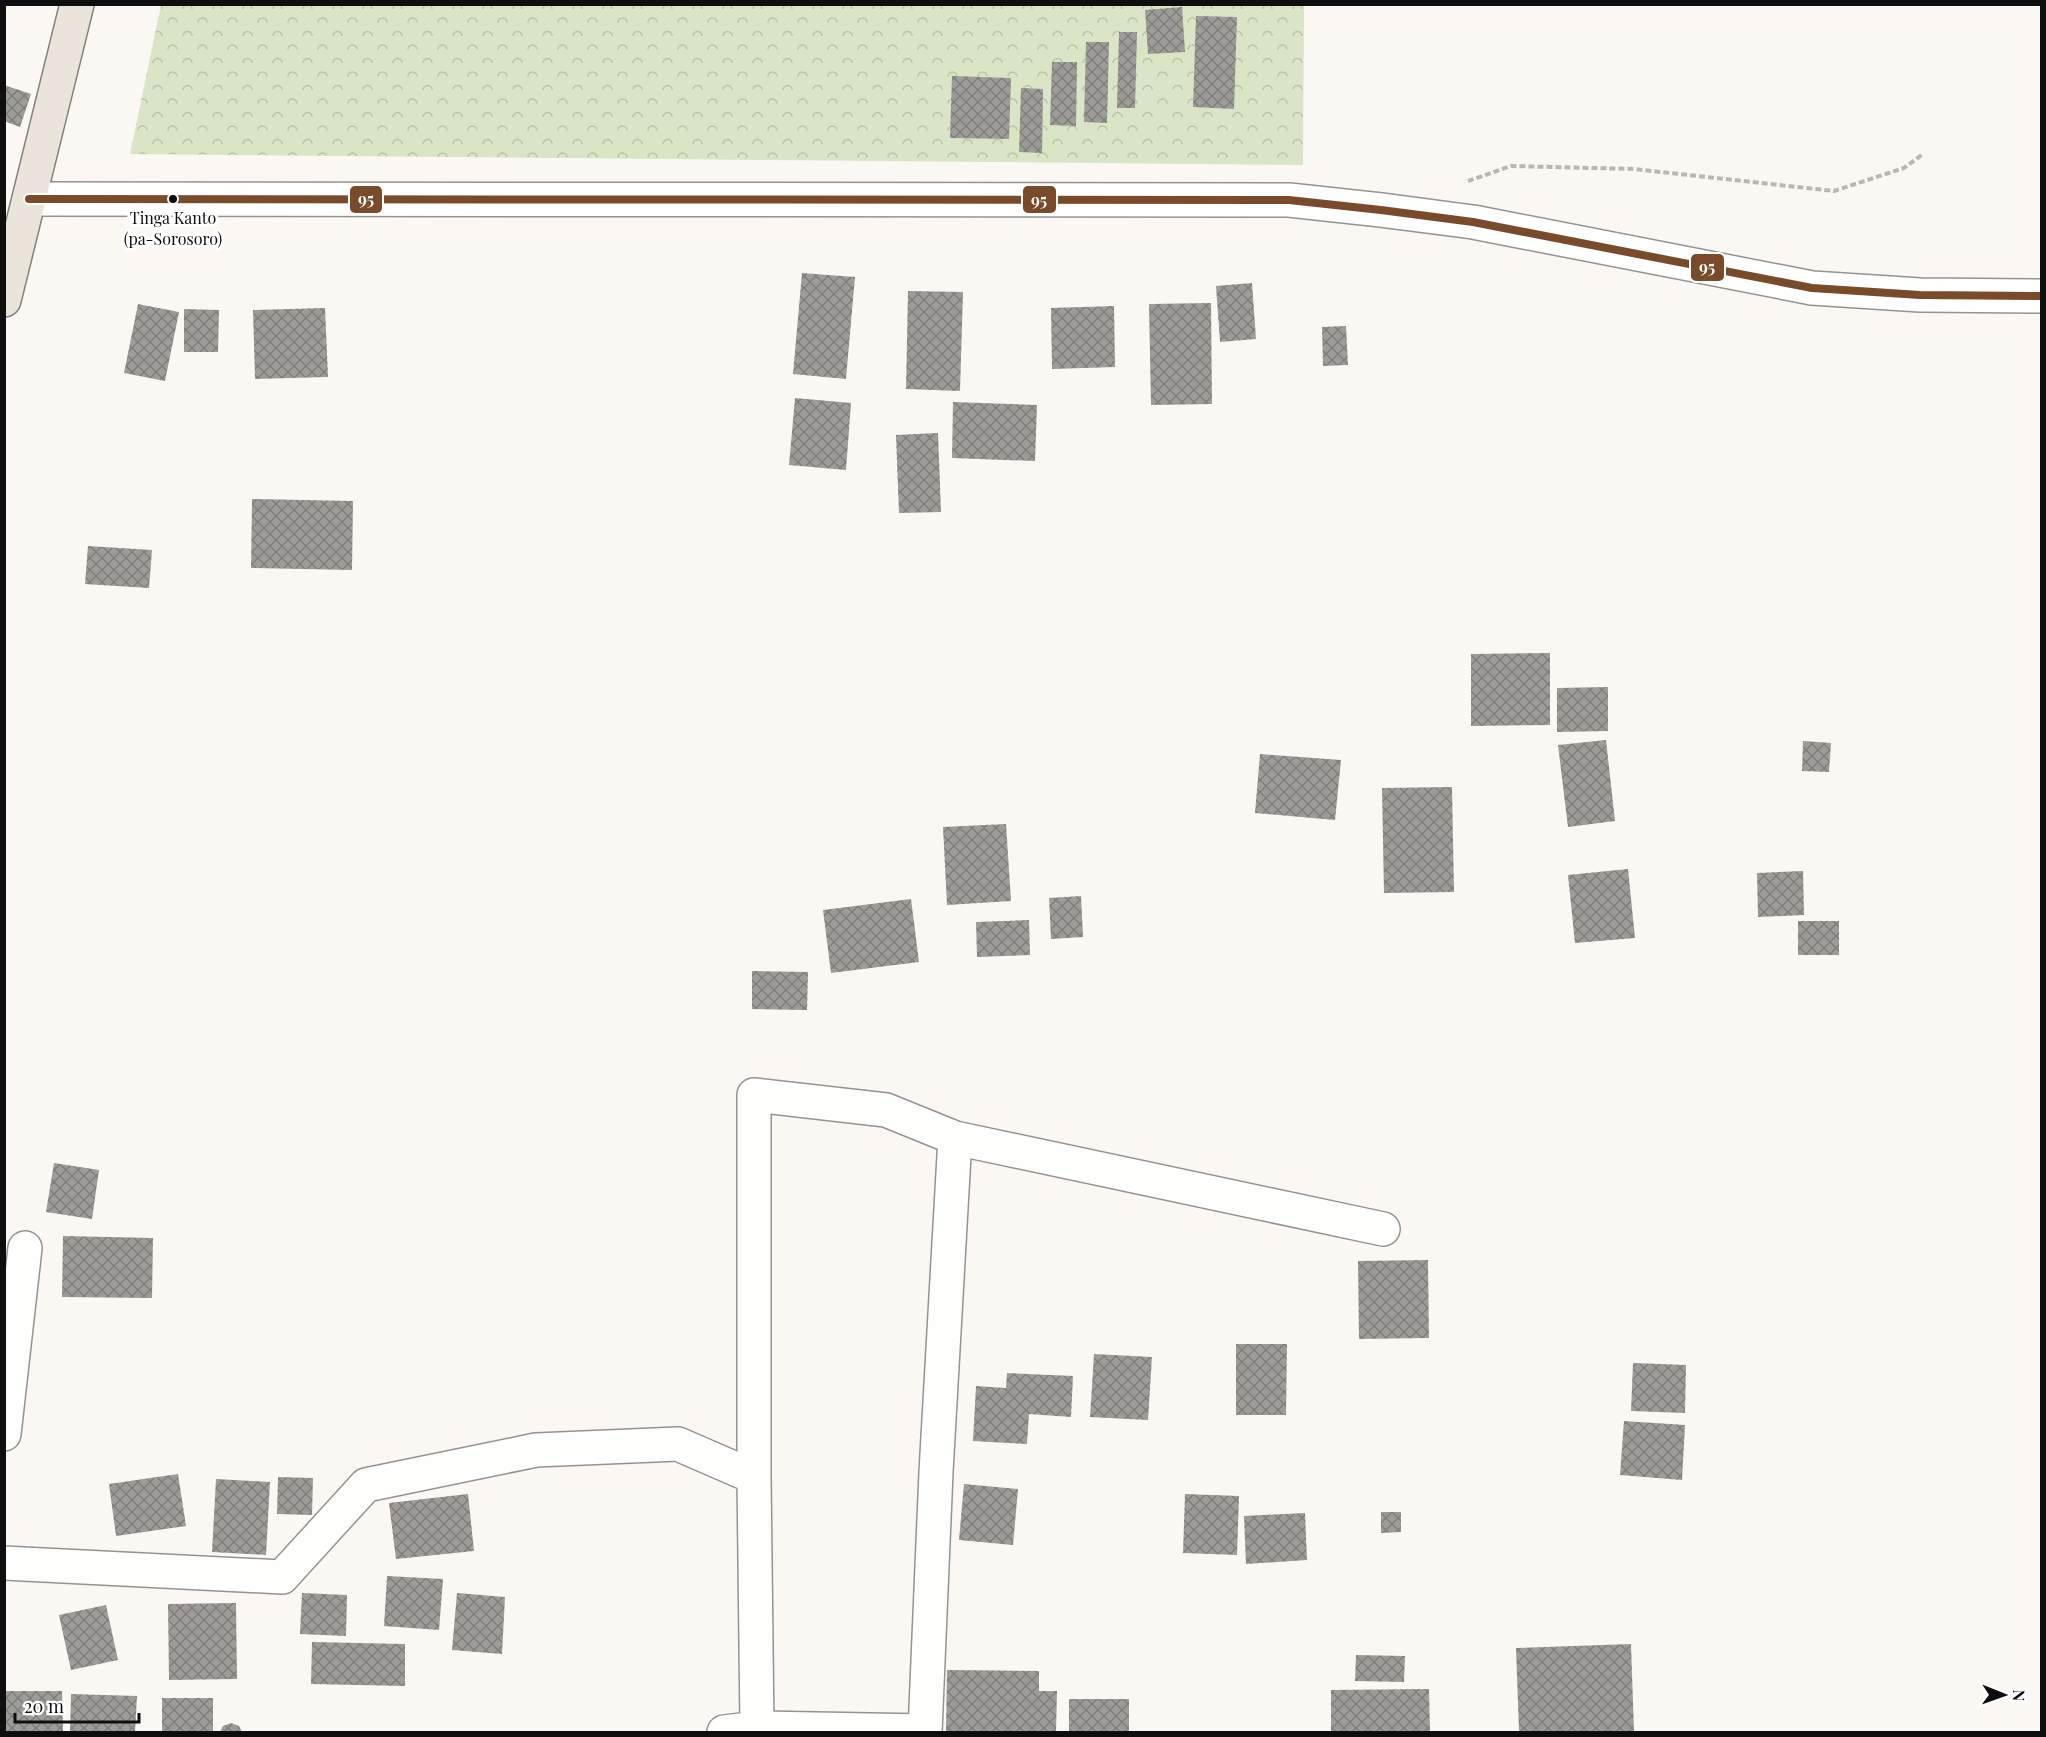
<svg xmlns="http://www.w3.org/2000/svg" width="2046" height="1737" font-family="'Playfair Display',serif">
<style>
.forest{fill:url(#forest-crowns)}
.building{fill:url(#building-cross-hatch)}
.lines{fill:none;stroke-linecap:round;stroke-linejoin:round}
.street-casing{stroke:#959392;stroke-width:36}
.primary-casing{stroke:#82817f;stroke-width:36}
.path{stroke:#b8b7b7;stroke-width:4;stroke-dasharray:6 3;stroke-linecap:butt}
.street{stroke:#fefefd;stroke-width:33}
.primary{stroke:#ebe4db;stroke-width:33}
.bus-1-casing{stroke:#fff;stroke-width:12}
.bus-1{stroke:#7a4b2a;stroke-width:8}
.bus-dot{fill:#0e0e0e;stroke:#fff;stroke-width:2}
.labels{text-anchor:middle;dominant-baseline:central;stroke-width:6;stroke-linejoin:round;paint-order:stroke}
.bus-label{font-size:16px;fill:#0e0e0e;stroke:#fff}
.line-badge{stroke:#fff;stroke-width:2}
.badge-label{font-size:16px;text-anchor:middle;font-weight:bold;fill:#fff}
</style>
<defs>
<pattern id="forest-crowns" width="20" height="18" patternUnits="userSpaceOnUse" patternTransform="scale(1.5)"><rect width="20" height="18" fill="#d9e5c4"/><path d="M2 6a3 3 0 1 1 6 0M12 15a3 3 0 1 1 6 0" fill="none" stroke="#b9c3a7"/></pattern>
<pattern id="building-cross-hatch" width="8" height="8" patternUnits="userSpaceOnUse" patternTransform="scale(1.5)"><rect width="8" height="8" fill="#9e9c99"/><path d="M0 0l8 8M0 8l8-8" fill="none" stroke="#7f7e7b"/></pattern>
</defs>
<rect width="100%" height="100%" fill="#fbf8f4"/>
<path class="forest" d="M161,5h1143l-1,160 -1173,-11z"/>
<path class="building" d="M1182,7l3,45 -37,2 -3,-44z
M1196,16l41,1 -3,92 -41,-2z
M1119,32h18l-2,76h-18z
M1086,42h23l-2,81 -23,-1z
M1052,62h25l-1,64 -26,-1z
M952,76l59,2 -2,61 -59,-1z
M4,85l27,9 -11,33 -16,-6z
M1021,88l22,1 -1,64 -23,-1z
M802,273l53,4 -9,102 -53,-5z
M1252,283l4,56 -36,3 -4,-56z
M908,291l55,1 -3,99 -54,-2z
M1211,303l1,101 -61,1 -2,-101z
M138,304l41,8 -14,69 -41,-8z
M1114,306l1,61 -63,2 -1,-61z
M325,308l3,69 -73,2 -2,-69z
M184,309l35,1 -1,42h-34z
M1346,326l2,39 -25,1 -1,-39z
M795,398l56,5 -5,67 -57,-5z
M953,402l84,3 -2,56 -83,-3z
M938,433l3,79 -42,1 -3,-78z
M252,499l101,2 -1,69 -101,-2z
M88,546l64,4 -3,38 -64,-4z
M1550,653v72l-79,1v-72z
M1608,687v44l-51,1v-44z
M1606,740l9,81 -47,6 -10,-82z
M1803,741l28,2 -2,29 -27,-1z
M1260,754l81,6 -6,60 -80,-7z
M1452,787l2,105 -70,1 -2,-105z
M1006,824l5,77 -64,4 -4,-78z
M1628,869l7,69 -60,5 -7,-68z
M1803,871l1,44 -46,2 -1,-44z
M1081,896l2,41 -32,2 -2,-41z
M911,899l8,63 -88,11 -8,-63z
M1029,920l1,35 -53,2 -1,-35z
M1798,921h41v34h-41z
M752,971l56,1 -1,38 -55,-1z
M54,1163l45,7 -7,49 -46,-7z
M63,1236l90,2 -1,60 -90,-1z
M1428,1260l1,78 -70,1 -1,-78z
M1236,1344h51l-1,71h-50z
M1094,1354l58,3 -4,63 -58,-3z
M1633,1363l53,2 -1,48 -54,-2z
M1007,1373l66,3 -2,41 -42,-3 -2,30 -54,-3 3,-55 30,2z
M1624,1421l61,4 -3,55 -62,-5z
M178,1474l8,52 -70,10 -7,-52z
M278,1477l35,1 -1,37 -35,-1z
M216,1479l54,3 -4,73 -54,-3z
M964,1484l54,5 -5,56 -54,-5z
M468,1494l6,57 -78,8 -7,-56z
M1185,1494l54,2 -2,59 -54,-2z
M1381,1512h20v20l-20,1z
M1305,1513l2,47 -61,4 -2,-48z
M387,1576l56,3 -4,51 -55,-4z
M302,1593l45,2 -1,41 -46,-2z
M457,1593l48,4 -3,57 -50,-4z
M236,1603l1,76 -68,1 -1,-76z
M106,1605l12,55 -47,10 -12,-55z
M312,1642l93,2v42l-94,-2z
M1631,1644l3,88h-115l-3,-84z
M1356,1655l49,1 -1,26 -49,-1z
M947,1670l92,1v20h18l-1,41h-110z
M1429,1689l1,43h-99v-42z
M4,1691h58l1,41h-59z
M71,1694l66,2 -2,36h-65z
M162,1698h51v34h-51z
M1069,1699h60v33h-60z
M231,1723l8,3 3,6h-22l3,-6z"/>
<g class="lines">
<defs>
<path id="street" d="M29,199l1260,1 92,10 92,12 339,66 108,7 122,1
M4,1434l21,-186
M754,1477l3,251 168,3
M4,1563l278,14 84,-92 170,-35 142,-6 76,33v-382l132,15 69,28 428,91
M724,1732l33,-4
M925,1732l11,-260 19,-334"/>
<path id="primary" d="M4,300l73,-296"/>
</defs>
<use href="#street" class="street-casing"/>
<use href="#primary" class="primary-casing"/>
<path class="path" d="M1468,181l43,-15 123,3 200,22 70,-23 19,-14"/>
<use href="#street" class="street"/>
<use href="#primary" class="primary"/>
<defs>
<path id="bus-1" d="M29,199l1260,1 92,10 92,12 339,66 108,7 122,1"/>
</defs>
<use href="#bus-1" class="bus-1-casing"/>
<use href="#bus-1" class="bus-1"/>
</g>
<circle class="bus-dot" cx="173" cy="199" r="5"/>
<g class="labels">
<g class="bus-label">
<text x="173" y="217">Tinga Kanto<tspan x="173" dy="21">(pa-Sorosoro)</tspan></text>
</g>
</g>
<g class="line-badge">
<rect x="349" y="185" width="34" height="29" rx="6" fill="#7a4b2a"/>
<rect x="1022" y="185" width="35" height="29" rx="6" fill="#7a4b2a"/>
<rect x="1690" y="253" width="35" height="29" rx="6" fill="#7a4b2a"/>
</g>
<g class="badge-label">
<text x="366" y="205">95</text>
<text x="1039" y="206">95</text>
<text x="1707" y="273">95</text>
</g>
<rect width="2046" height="1737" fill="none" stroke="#0e0e0e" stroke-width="12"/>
<g transform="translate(2004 1695) rotate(91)" stroke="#ffffff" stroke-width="4.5" paint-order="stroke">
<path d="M0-4.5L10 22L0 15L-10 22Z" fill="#0e0e0e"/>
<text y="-9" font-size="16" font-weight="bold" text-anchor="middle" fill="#0e0e0e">N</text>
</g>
<path d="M15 1713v9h124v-9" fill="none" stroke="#0e0e0e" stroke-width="3"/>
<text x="24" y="1713" font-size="18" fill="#0e0e0e" stroke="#ffffff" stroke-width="4.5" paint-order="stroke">20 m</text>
</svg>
